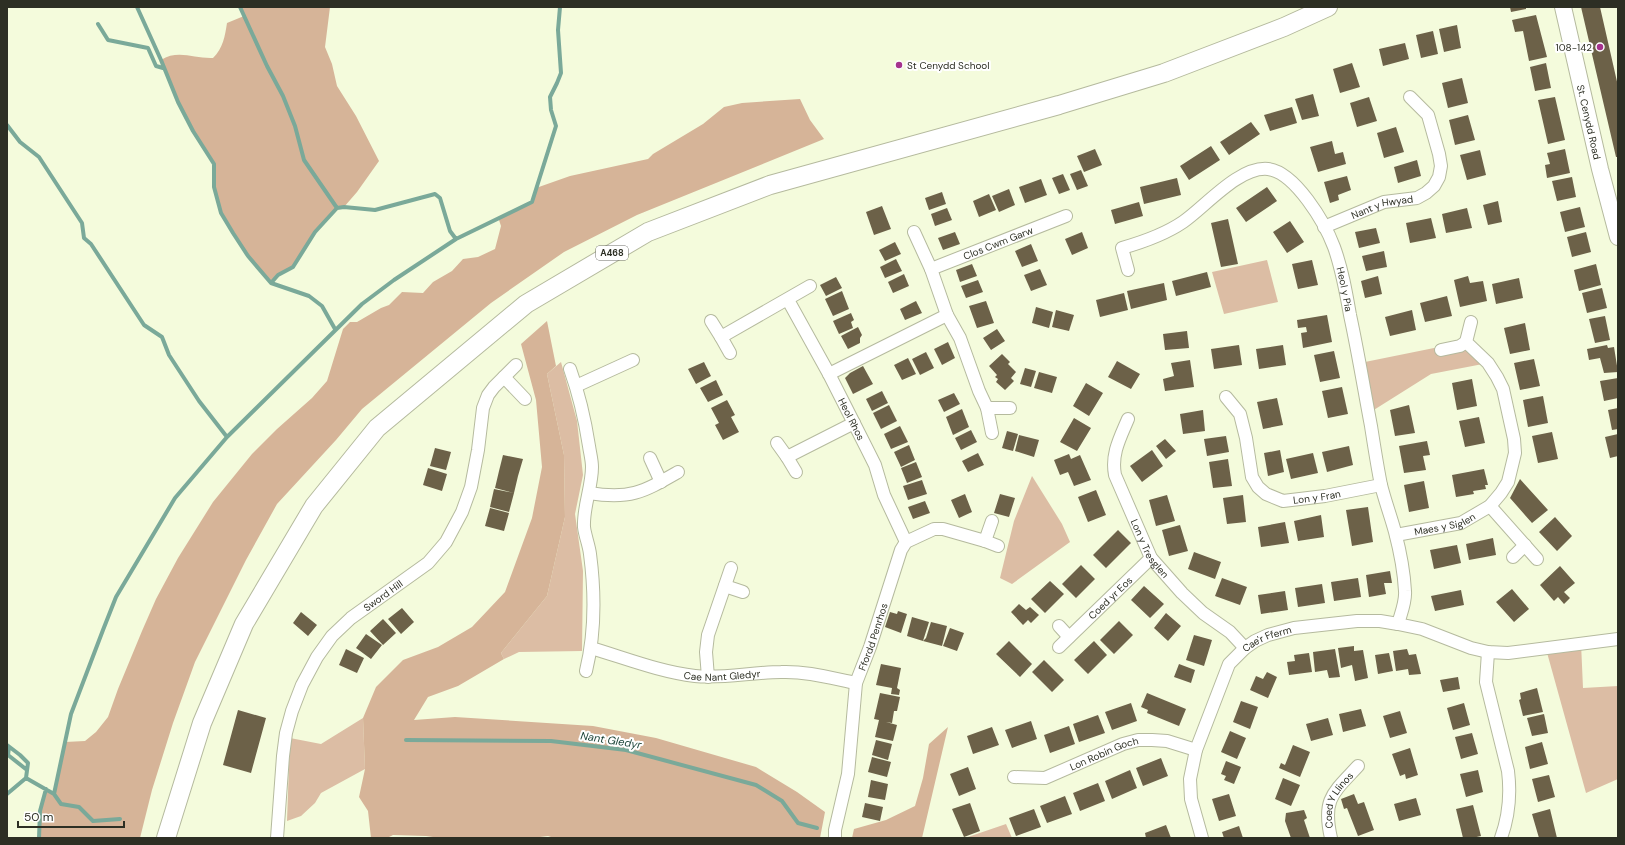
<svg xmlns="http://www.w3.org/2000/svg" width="1625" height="845" font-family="'DM Sans',sans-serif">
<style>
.green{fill:#dcbda4}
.forest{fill:#d6b498}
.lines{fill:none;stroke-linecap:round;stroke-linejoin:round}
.stream{stroke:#7aa999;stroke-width:4}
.building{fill:#6c6148}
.street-casing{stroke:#b5ba9e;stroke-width:14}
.secondary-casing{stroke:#b5ba9e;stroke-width:18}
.primary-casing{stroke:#b5ba9e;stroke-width:20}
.street{stroke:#fff;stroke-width:12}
.secondary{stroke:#fff;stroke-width:16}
.primary{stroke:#fff;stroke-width:18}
.poi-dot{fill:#a5328d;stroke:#fff;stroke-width:1.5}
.labels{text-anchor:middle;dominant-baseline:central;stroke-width:4;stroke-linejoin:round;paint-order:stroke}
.shield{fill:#fff;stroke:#6c6d66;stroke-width:1}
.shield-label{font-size:9px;font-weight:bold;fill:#2d2f24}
.poi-label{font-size:10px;fill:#2d2f24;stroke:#fff;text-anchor:end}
.street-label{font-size:10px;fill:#2d2f24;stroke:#fff}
.water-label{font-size:11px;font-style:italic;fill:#143e32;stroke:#fff}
</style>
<rect width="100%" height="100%" fill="#f4fbdc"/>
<path class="green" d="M1267,260l11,42 -54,12 -12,-42z
M1460,346l28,17 -57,11 -62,39 -9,-50 74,-15 7,2z
M561,362l16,59 6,54 -8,39 8,57 -1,80 -63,1 -15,7 -3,-6 46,-57 18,-79 -1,-62 -17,-81z
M1032,476l30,48 8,18 -58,42 -12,-6 14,-57z
M1581,643l2,45 35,-2v93l-32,14 -40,-144z
M363,718l2,51 -44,24 -6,10 -14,13 -14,5 3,-83 31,6z
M1006,824l6,14h-47z"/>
<path class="forest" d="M240,7h90l-5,40 7,17 5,22 19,30 23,45 -22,31 -13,15 -8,1 -21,24 -22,35 -15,8 -7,8 -23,-27 -27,-43 -7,-26v-23l-21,-33 -15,-29 -17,-42c17,-11 34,-1 52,-2 10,-10 12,-22 14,-35l17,-7z
M800,99l10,21 14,19 -187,76 -73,37 -73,51 -129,106 -26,31 -59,64 -31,56 -51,102 -22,61 -21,67 -12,48h-101l1,-27 6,-22 8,5 11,-52 20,-1 11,-9 12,-15 10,-28 24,-58 14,-32 22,-41 35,-56 39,-48 25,-25 35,-31 15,-17 16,-52 7,-7h7l24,-14 8,-3 13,-13 21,1 10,-11 19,-11 11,-12 15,-2 17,-8 6,-23 -3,-9 34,-15 4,-14 34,-12 78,-17 5,-5 50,-30 21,-17 18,-4z
M547,321l9,45 -9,8 17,81 1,62 -18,79 -46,57 3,6 -46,27 -30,11 -14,23 41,-3 138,9 63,12 100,29 41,25 28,20 -5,26h-266l-6,-2 -16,2h-92l-14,-2 -33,-1 -6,3h-16l-3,-27 -9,-14 6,-28 -2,-51 13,-31 27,-27 35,-13 34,-20 33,-35 27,-74 10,-51 -6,-67 -15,-56z
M948,727l-26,111h-70l2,-9 32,-9 29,-14 8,-28 6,-34z"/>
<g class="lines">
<path class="stream" d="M137,7l24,53 17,42 15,29 21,33v23l7,26 12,20 15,23 23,27 38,13 13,10 13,23
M240,7l27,59 16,30 12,30 9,34 33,48
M98,24l10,16 40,8 8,18 7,2
M7,125l13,17 19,15 43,66 2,15 7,6 53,81 18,12 7,18 30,46 28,36
M271,283l7,-8 15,-8 22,-35 22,-24 7,-1 31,3 60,-16 5,4 10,33 6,8
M406,740l145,1 75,9 130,35 26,16 16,22 19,5
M7,745l13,10 8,8 -2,15
M9,747l-1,8 19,15
M7,794l19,-16 28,16 7,10 18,3 14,14 27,-2
M54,794l17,-80 32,-84 13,-33 59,-99 52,-61 135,-133 32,-24 62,-41 76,-37 24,-76 -5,-16 -1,-13 7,-14 4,-10 -3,-43 2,-23
M39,838l1,-27 6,-22"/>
</g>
<path class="building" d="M1510,7h16v2l-15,3z
M1581,7h19l18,79v71h-2z
M1536,15l11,42 -18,4 -6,-30 -8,1 -3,-12z
M1457,25l4,23 -17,4 -5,-23z
M1433,31l5,23 -17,4 -5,-23z
M1405,43l4,16 -26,7 -4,-17z
M1352,63l8,24 -20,6 -7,-24z
M1546,63l5,25 -16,3 -5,-24z
M1462,78l6,25 -20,5 -6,-25z
M1313,94l6,22 -17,4 -7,-21z
M1369,97l8,24 -20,6 -7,-24z
M1555,97l10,43 -17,4 -10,-44z
M1292,107l5,16 -27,8 -6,-16z
M1468,115l7,25 -20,5 -6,-25z
M1251,122l9,12 -31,21 -9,-13z
M1396,127l8,25 -20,6 -7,-25z
M1332,141l3,13 8,-2 3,12 -28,8 -8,-25z
M1211,146l9,14 -31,20 -9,-14z
M1095,149l7,16 -18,7 -7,-16z
M1565,149l5,24 -23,5 -2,-13 5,-1 -3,-11z
M1480,150l6,25 -19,5 -7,-25z
M1417,160l4,16 -23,7 -4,-16z
M1081,170l7,16 -11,4 -7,-16z
M1063,174l7,16 -11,4 -7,-16z
M1347,176l4,14 -13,5 1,5 -9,3 -6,-21z
M1572,177l4,20 -19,4 -5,-20z
M1177,178l4,17 -37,9 -4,-17z
M1041,179l6,16 -22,8 -6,-16z
M1267,187l10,14 -31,21 -10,-14z
M1009,189l6,16 -16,7 -7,-16z
M942,192l4,12 -17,6 -4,-12z
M989,194l7,16 -17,7 -6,-16z
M1498,201l4,21 -14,3 -5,-20z
M1139,202l4,14 -28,8 -4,-14z
M882,206l9,23 -17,6 -8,-23z
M1580,207l5,20 -20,5 -5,-20z
M947,208l5,12 -17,6 -4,-12z
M1467,208l5,20 -26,5 -4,-19z
M1431,218l5,20 -26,5 -4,-20z
M1228,219l10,45 -17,3 -10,-44z
M1290,221l14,21 -17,11 -14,-21z
M1376,228l4,15 -21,5 -4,-16z
M955,232l5,12 -17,6 -5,-12z
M1082,232l6,16 -16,7 -7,-16z
M1586,232l5,20 -19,5 -5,-20z
M895,242l6,12 -16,7 -6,-11z
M1031,244l7,17 -16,6 -7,-16z
M1384,251l3,16 -21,4 -4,-15z
M896,259l6,12 -17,7 -5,-11z
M1312,260l6,25 -20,4 -6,-25z
M972,264l5,12 -17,6 -4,-12z
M1596,264l5,21 -22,6 -5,-21z
M1040,269l7,16 -16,6 -7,-16z
M1207,272l4,15 -35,9 -4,-15z
M904,274l5,12 -16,7 -5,-11z
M1378,276l4,18 -17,4 -4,-17z
M1468,276l2,7 13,-2 4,20 -27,6 -6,-27z
M836,277l6,11 -16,8 -6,-11z
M1519,278l4,20 -27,6 -4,-20z
M978,280l5,12 -17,6 -5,-12z
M1164,283l3,17 -36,9 -4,-18z
M1602,288l5,20 -20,5 -5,-20z
M842,291l7,18 -16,7 -8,-17z
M1124,293l4,17 -28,7 -4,-17z
M1447,296l5,20 -27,6 -5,-19z
M916,301l6,12 -17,7 -5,-11z
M986,301l8,22 -17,5 -8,-22z
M1036,307l17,5 -4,16 -17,-5z
M1056,310l18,5 -5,16 -17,-4z
M1412,310l4,20 -26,6 -5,-19z
M851,313l3,7 -3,2 2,6 -14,6 -6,-13z
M1327,315l5,27 -29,6 -2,-15 6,-1 -1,-5 -8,1 -1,-8z
M1605,316l5,24 -15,3 -6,-24z
M1525,323l5,27 -20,4 -6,-26z
M858,327l4,8 -2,3v5l-12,6 -7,-13z
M997,329l8,12 -14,9 -8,-12z
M1187,331l2,17 -24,2 -2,-16z
M948,342l7,16 -13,7 -8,-16z
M1239,345l3,20 -28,4 -3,-20z
M1283,345l3,20 -27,4 -3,-20z
M1607,345l1,3 6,-1 4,25 -14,1 -4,-15 -11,2 -2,-11z
M1334,351l6,27 -20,4 -6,-27z
M926,352l8,16 -14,7 -8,-16z
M1002,354l8,8 -2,2 8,8 -5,6 3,3 -9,9 -9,-8 2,-3 -3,-2 2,-2 -8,-9z
M908,358l8,16 -14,6 -8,-15z
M1534,359l6,27 -20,4 -6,-27z
M1190,360l4,27 -29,4 -2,-12 11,-3 -3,-13z
M1117,361l23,13 -9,15 -23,-12z
M704,362l7,14 -15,8 -8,-15z
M863,366l10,18 -20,10 -8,-16 5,-5z
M1025,368l11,3 -5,16 -11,-3z
M1039,372l18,5 -5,16 -18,-5z
M1618,378v20l-14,3 -4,-20z
M1472,379l5,27 -20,4 -5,-27z
M716,380l7,15 -15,7 -8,-14z
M1086,383l17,10 -14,23 -16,-10z
M1342,387l6,27 -20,4 -6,-27z
M882,391l6,12 -16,8 -6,-12z
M954,393l6,11 -16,8 -6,-12z
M1543,396l5,27 -20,4 -5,-27z
M1277,398l6,27 -20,4 -6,-27z
M727,400l8,15 -16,8 -8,-15z
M889,405l8,16 -16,8 -8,-16z
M1409,405l6,28 -20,3 -5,-26z
M1618,408v21l-6,1 -4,-20z
M962,409l7,18 -16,8 -7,-18z
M1203,410l2,21 -22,3 -3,-20z
M731,417l8,15 -16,8 -8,-15z
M1479,417l6,26 -20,4 -6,-26z
M1074,418l17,10 -14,23 -17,-9z
M900,426l8,16 -17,7 -7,-15z
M971,430l6,12 -16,8 -6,-12z
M1007,431l11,3 -5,17 -11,-3z
M1552,432l6,27 -20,4 -6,-27z
M1618,434v22l-8,2 -5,-21z
M1019,435l20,5 -5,17 -19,-6z
M1226,436l3,16 -22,4 -3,-17z
M1165,439l11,12 -10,8 -10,-13z
M1427,441l3,14 -7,1 3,14 -22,3 -5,-27z
M909,445l6,15 -14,7 -7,-15z
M1349,446l4,19 -26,7 -5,-20z
M435,448l16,4 -5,18 -16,-4z
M1152,450l11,16 -21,16 -12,-16z
M1280,450l4,22 -16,4 -4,-23z
M978,453l6,12 -16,7 -6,-11z
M1313,453l5,20 -27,6 -5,-20z
M1069,454l2,5 9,-4 11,25 -17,6 -6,-14 -8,3 -6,-15z
M503,455l20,4 -5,17 -19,-5z
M1228,459l4,27 -19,2 -4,-26z
M916,462l6,15 -15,6 -6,-15z
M428,468l19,6 -5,17 -19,-6z
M1484,469l4,16h-3l1,4 -13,2 1,3 -18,3 -4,-22z
M499,471l19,5 -4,17 -19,-5z
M1520,479l28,31 -16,13 -22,-25z
M922,480l5,14 -19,6 -5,-14z
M1424,481l5,27 -20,4 -5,-27z
M494,489l20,4 -5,19 -19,-5z
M1096,490l10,25 -18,7 -10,-25z
M965,494l7,18 -13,6 -8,-18z
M1000,494l15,4 -6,19 -15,-4z
M1167,495l8,26 -19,5 -7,-26z
M1243,495l3,27 -19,2 -4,-26z
M925,501l5,12 -17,6 -5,-12z
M1368,507l5,35 -21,4 -6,-36z
M490,508l19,5 -5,18 -19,-5z
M1321,515l3,22 -26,4 -4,-20z
M1555,517l17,19 -15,15 -18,-19z
M1285,522l4,21 -28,4 -3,-20z
M1180,525l8,26 -19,5 -7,-26z
M1118,530l13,13 -25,25 -13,-13z
M1493,538l3,17 -27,5 -3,-16z
M1457,545l4,18 -27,6 -4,-19z
M1194,552l27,10 -6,17 -27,-10z
M1081,565l14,14 -19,19 -14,-14z
M1560,566l15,17 -11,9 6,6 -6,6 -6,-7 -4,4 -14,-16z
M1390,571l2,12h-8l2,11 -17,3 -3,-22z
M1222,578l25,9 -7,18 -25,-9z
M1358,578l3,19 -27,4 -3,-19z
M1050,581l14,13 -19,19 -14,-14z
M1322,584l3,19 -27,4 -3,-19z
M1144,586l20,18 -14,14 -19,-18z
M1512,589l17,20 -15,13 -18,-20z
M1461,590l3,15 -29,6 -4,-15z
M1285,591l3,19 -27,4 -3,-19z
M1019,604l7,6 4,-3 9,8 -8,8 -3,-3 -5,5 -12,-13z
M402,608l12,14 -13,12 -13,-15z
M898,611l9,3 -6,19 -16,-6 5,-15 7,2z
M301,612l16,13 -9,11 -15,-13z
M1166,613l15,13 -13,15 -14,-13z
M912,617l17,5 -6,19 3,-3 5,-16 16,4 -5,20 -19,-5 -16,-5z
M383,619l13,14 -13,12 -13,-14z
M1119,621l14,14 -19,19 -14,-14z
M950,628l14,5 -7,18 -14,-5z
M366,634l16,11 -11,14 -15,-11z
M1194,635l18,5 -8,26 -18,-6z
M1009,641l23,23 -12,13 -24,-23z
M1094,641l13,14 -19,19 -14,-14z
M1354,646v5l9,-1 5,28 -13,3 -3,-16 -11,3 -3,-20z
M346,649l18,9 -7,15 -18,-8z
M1335,649l5,28 -11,1 -2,-8 -12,2 -2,-20z
M1407,649l2,6 7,-1 5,20 -12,1 -1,-6 -12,2 -3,-20z
M1309,653l3,19 -23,3 -2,-13 8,-1 -1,-6z
M1389,653l4,18 -15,3 -3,-19z
M1044,660l20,20 -12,12 -20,-20z
M881,664l20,4 -4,20 3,2 -1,5 -8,-1 1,-6 -16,-3z
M1179,664l16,6 -4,13 -17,-6z
M1267,672l10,5 -9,21 -18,-8 6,-14 7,3z
M1458,677l2,12 -17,3 -3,-12z
M1537,688l6,24 -20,4 -4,-16 2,-1 -1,-6z
M880,693l20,4 -3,14h-3l-2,12 -6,-1 11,3 -4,16 -18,-4 4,-17 -5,-1z
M1147,693l39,16 -7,17 -32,-13 1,-3 -7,-3z
M1241,701l17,6 -8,22 -17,-7z
M1131,703l6,18 -25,9 -7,-18z
M1464,703l6,22 -17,5 -6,-22z
M1361,709l5,17 -23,6 -4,-18z
M238,710l28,8 -15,55 -28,-8z
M1400,711l7,22 -17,5 -7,-22z
M1544,714l4,19 -16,3 -5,-18z
M1098,715l7,18 -26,9 -6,-18z
M1328,718l5,17 -22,6 -5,-17z
M1031,721l6,18 -25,9 -7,-18z
M1069,726l6,18 -25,9 -6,-18z
M992,727l7,18 -26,9 -6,-18z
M1230,731l16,7 -9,21 -16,-7z
M1472,733l6,21 -17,5 -6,-22z
M876,740l16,4 -4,16 -16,-5z
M1542,742l6,22 -18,5 -5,-22z
M1293,745l17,7 -10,25 -21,-9 2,-5 4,2z
M1410,748l8,27 -12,4 -1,-5 -5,2 -8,-22z
M872,757l19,5 -4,15 -19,-5z
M1161,758l7,18 -25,10 -7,-18z
M1226,761l15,6 -7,17 -10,-4 2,-4 -5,-2z
M968,767l8,22 -17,7 -9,-22z
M1130,770l7,18 -25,11 -7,-18z
M1478,770l5,22 -17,5 -6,-23z
M1549,775l6,22 -17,5 -6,-23z
M1283,778l17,7 -9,21 -16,-7z
M871,780l17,4 -3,16 -17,-3z
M1098,783l7,18 -25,10 -7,-18z
M1229,794l7,22 -17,5 -7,-22z
M1354,794l4,10 6,-2 10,28 -16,6 -11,-28 -3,1 -3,-10z
M1065,796l7,18 -25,9 -7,-17z
M1416,798l5,17 -22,6 -5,-17z
M865,803l18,4 -3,14 -18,-4z
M970,803l10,28 -16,6 -12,-28z
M1473,805l8,31 -9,2h-9l-7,-29z
M1034,809l7,18 -25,9 -7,-18z
M1550,809l7,29h-18l-7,-24z
M1304,810l3,8 -3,2 6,18h-19l-6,-17 1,-8z
M1166,825l5,13h-25l-1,-5z
M1239,826l4,12h-19l-2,-6z"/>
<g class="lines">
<defs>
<g id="street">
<path id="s1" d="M1324,227l60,-25 33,-4 9,-5 8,-7 5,-9 2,-11 -2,-12 -11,-39 -18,-18"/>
<path d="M914,232l17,37 16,46 13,23 19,53 8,17 5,25"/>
<path id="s2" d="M931,269l135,-53"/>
<path id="s3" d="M1128,270l-6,-22c21,-6 42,-13 61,-26 22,-15 56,-56 85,-53 27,3 57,54 66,78 8,22 12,45 16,68 8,37 14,74 21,111 3,19 6,39 10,59 4,16 10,32 14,47 5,19 9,40 10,59 1,11 -4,22 -7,33"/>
<path id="s4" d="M788,300l41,74 37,73 9,18 9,30 22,47"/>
<path d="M711,321l10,16"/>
<path d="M1441,350l19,-4 6,-4"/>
<path d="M730,353l-9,-16 89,-51"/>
<path d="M570,369c9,25 15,51 19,77 1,7 3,14 3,21 0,20 -9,40 -8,60 1,9 5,18 6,27 5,38 5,80 -4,117"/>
<path d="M829,374l118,-59"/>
<path d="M504,377l21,22"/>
<path d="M576,386l57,-26"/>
<path id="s5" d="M1226,397l14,17 6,24 6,39 6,10 8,7 17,7 42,-5 56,-11"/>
<path d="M987,408h23"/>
<path id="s6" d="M1128,419c-8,19 -17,35 -13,56l36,83 31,35 21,20 27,19 15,16"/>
<path d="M777,443l10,14"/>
<path d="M650,458l11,24"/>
<path d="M796,472l-9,-15 67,-34"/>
<path d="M589,493c41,7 54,-1 89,-21"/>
<path d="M1490,506l47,53"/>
<path id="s7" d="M1396,535l65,-12 29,-17 11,-13 7,-11 7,-29 -1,-14 -11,-50 -6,-12 -9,-14 -22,-21 5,-20"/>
<path d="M985,541l7,-20"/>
<path d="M1513,557l12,-12"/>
<path d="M725,586l18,6"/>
<path d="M1059,626l10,11"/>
<path id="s8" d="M1059,647l92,-89"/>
<path id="s9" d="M591,648c34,10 69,24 104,28 27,3 58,-4 86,-4 25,-1 50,6 75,11"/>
<path d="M1488,652l-2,30 22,89c3,24 1,45 -7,67"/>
<path d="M708,677l-2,-25 2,-17 23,-67"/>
<path id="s10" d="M1014,777l31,1 78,-34 15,-4h14l15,1 29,9"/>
<path id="s11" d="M277,838l6,-82 3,-23 6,-22 10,-26 15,-28 15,-21 19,-18 77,-55 18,-21 16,-30 9,-25 7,-37 5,-42 5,-13 6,-8 22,-22"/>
<path id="s12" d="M835,838v-8l13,-56 8,-91 14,-36 31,-97 5,-8 28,-13h9l42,12 13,5"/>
<path id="s13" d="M1202,838l-11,-39 -1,-20 6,-29 33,-86 16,-16 10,-7 13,-6 26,-7 63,-7h23l18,3 24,5 49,19 17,4 20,1 110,-14"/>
<path id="s14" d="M1331,838c-9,-39 2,-45 27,-72"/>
</g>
<g id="secondary">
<path id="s15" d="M1563,7l37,162 18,68"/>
</g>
<path id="primary" d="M166,838l36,-115 42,-99 70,-118 63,-78 149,-124 122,-72 122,-47 289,-80 105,-32 120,-46 44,-20"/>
</defs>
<use href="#street" class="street-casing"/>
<use href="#secondary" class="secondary-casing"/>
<use href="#primary" class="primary-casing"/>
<use href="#street" class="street"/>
<use href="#secondary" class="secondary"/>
<use href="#primary" class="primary"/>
</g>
<g class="poi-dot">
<circle cx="1600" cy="47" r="4"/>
<circle cx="899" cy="65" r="4"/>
</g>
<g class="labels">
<rect class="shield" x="596" y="246" width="32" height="14" rx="3"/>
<g class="shield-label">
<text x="612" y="253">A468</text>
</g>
<g class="poi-label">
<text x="1592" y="47">108-142</text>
<text x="907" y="65" text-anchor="start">St Cenydd School</text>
</g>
<g class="street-label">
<text stroke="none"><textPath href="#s15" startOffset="118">St. Cenydd Road</textPath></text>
<text stroke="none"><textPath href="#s1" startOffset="62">Nant y Hwyad</textPath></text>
<text stroke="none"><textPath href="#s2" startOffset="72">Clos Cwm Garw</textPath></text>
<text stroke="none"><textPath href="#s3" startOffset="341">Heol y Pia</textPath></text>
<text stroke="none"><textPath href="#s4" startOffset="135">Heol Rhos</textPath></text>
<text stroke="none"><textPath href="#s5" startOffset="161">Lon y Fran</textPath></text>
<text stroke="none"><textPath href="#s7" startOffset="50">Maes y Siglen</textPath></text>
<text stroke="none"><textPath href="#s6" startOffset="140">Lon y Tresglen</textPath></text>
<text stroke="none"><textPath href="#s11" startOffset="279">Sword Hill</textPath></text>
<text stroke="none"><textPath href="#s8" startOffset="71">Coed yr Eos</textPath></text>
<text stroke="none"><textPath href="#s12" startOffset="206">Ffordd Penrhos</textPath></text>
<text stroke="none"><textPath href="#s13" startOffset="229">Cae'r Fferm</textPath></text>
<text stroke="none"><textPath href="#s9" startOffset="135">Cae Nant Gledyr</textPath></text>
<text stroke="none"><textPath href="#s10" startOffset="95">Lon Robin Goch</textPath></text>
<text stroke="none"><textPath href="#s14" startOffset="41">Coed Y Llinos</textPath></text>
</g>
<g class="water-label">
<text transform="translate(611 740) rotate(9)">Nant Gledyr</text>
</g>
</g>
<rect width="1625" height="845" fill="none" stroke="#2d2f24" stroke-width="16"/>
<path d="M18 821v6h106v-6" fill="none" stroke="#2d2f24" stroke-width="2"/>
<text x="24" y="821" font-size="12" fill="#2d2f24" stroke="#ffffff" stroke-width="3" paint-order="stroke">50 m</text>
</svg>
